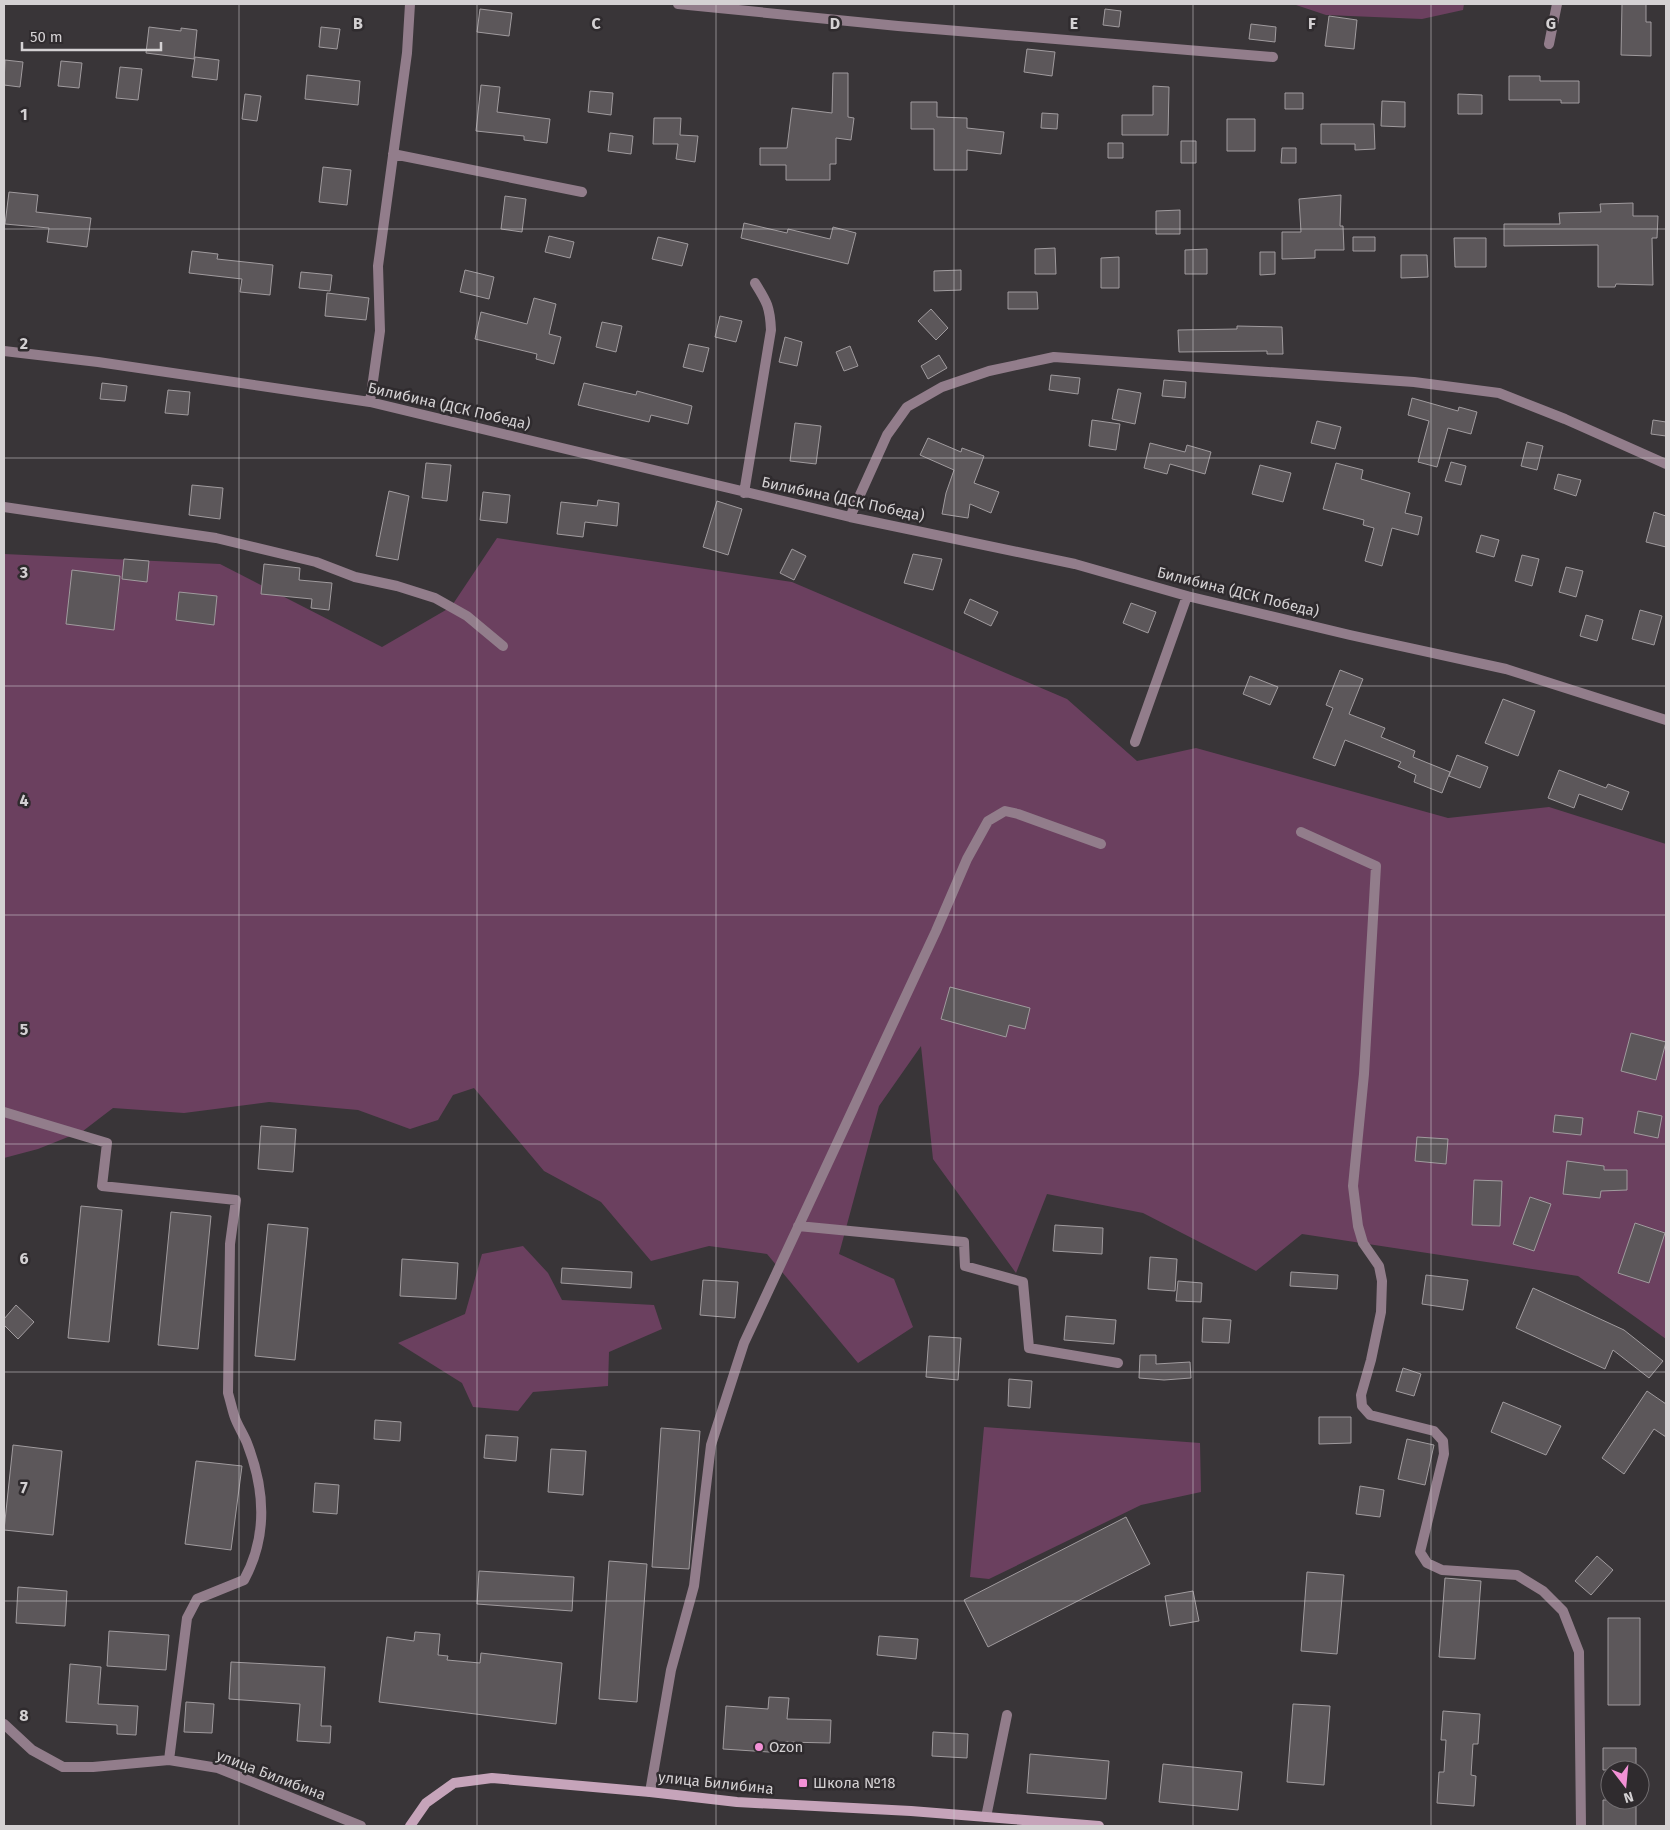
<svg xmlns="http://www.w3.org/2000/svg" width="1670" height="1830" font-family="'Fira Sans',sans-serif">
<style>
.green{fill:#6b405f}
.building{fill:#5c575a;stroke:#a09b9e}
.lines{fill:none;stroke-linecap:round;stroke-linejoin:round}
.street{stroke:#927d8b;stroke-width:10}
.secondary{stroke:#c6a4ba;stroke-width:10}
.grid{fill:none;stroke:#d4d1d3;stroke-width:1;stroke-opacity:0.55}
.poi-dot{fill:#f391d6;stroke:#2f2b2e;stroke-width:2}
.labels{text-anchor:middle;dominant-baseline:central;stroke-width:5;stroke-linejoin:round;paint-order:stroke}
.street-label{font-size:15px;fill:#d4d1d3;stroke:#2f2b2e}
.poi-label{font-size:15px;fill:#d4d1d3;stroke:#2f2b2e;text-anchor:start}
.grid-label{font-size:16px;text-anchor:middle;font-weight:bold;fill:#d4d1d3;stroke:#2f2b2e;stroke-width:5;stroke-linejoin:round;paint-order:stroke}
</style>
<rect width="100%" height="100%" fill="#393538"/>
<path class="green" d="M1293,4h171l-1,6 -41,9 -96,-4z
M497,538l295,44 275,117 70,62 59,-13 252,70 101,-11 117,37v495l-88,-63 -276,-42 -46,37 -113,-58 -96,-19 -31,79 -83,-114 -12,-113 -42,60 -40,148 55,25 19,48 -55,36 -91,-109 -58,-8 -58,15 -50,-59 -57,-31 -70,-83 -21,7 -15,25 -28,9 -52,-19 -89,-8 -85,11 -71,-5 -30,23 -45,18 -34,9v-604l216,10 162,83 69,-40z
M523,1246l25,27 14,27 92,5 8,24 -53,23 -1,34 -75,6 -15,19 -45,-4 -11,-24 -64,-40 67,-29 17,-60z
M984,1427l216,16 1,49 -60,13 -152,74 -19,-2z"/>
<path class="building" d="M1622,4h24v18h5v34l-30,-1z
M480,9l32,4 -3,23 -32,-4z
M1105,9l16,2 -2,16 -16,-2z
M1329,16l28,4 -3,29 -29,-3z
M1251,24l25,3 -1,15 -26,-3z
M149,27l32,4v-3l16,2 -3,29 -48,-6z
M321,27l19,2 -3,20 -18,-2z
M1027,49l28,3 -3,24 -28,-4z
M195,57l24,3 -2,20 -25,-3z
M5,60l18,2 -3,25 -16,-2z
M61,61l21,2 -3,25 -21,-2z
M120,67l22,2 -4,31 -22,-2z
M833,73h15v44l6,1 -3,22 -15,-2v26h-6v16h-44v-15h-26v-17h27l5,-40 40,5z
M307,75l53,6 -2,24 -53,-6z
M1509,76h31v5h39v22h-18v-3h-52z
M481,85l19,2 -3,25 53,7 -3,24 -23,-3v-4l-48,-5z
M1153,86l16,1 -1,48h-46v-20h31z
M590,91l23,2 -2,22 -23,-3z
M1285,93h18v16h-18z
M245,94l16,2 -4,25 -15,-2z
M1458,94l24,1v19h-24z
M1382,101l23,1v25l-24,-1z
M911,102h26v15l30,1v10l37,4 -3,22 -34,-4v20h-33v-41h-23z
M1042,113l16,1 -1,15 -16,-1z
M654,118h27l-1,17 18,1 -3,26 -19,-3 2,-15h-25z
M1227,119h28v32h-28z
M1321,124h53l1,25 -20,1v-6h-34z
M610,133l23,3 -2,18 -23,-3z
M1181,141h15v22h-15z
M1108,143h15v15h-15z
M1282,148h14v15h-15z
M323,167l28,3 -4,35 -28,-3z
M9,192l29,3 -2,17 55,6 -4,29 -40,-5 2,-14 -44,-4z
M1341,195l-1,31h3l1,24h-29v8l-33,1v-27h19l-2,-33z
M505,196l21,3 -4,33 -21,-3z
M1633,203v13h25l-1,22h-5l1,47 -37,-1 -1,3h-17v-42l-94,1v-22h56l-1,-11 42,-1 -1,-8z
M1180,210v24h-24v-23z
M744,223l43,10 1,-4 42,10 3,-12 23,6 -8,31 -107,-26z
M549,236l25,6 -4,16 -25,-6z
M658,237l30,7 -6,22 -30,-7z
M1353,237h22v14h-22z
M1454,238h32v29h-31z
M1055,248l1,26h-21v-25z
M1207,249v25h-22v-24z
M192,251l26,3 -1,5 56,6 -3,30 -30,-3 2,-13 -53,-6z
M1260,252h15v22l-15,1z
M1401,255h26l1,22 -27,1z
M1119,257v31h-18v-30z
M465,270l29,7 -5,22 -29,-7z
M961,270v20l-27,1v-20z
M301,272l31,3 -2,16 -31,-3z
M1008,292h29l1,17h-30z
M327,293l42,5 -3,22 -41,-4z
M534,298l22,6 -7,30 12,3 -7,27 -18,-5 1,-5 -62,-15 6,-27 46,12z
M931,309l17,19 -12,12 -18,-19z
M720,316l22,5 -6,21 -21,-5z
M602,322l20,4 -6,26 -20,-5z
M1237,326l45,1 1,27h-16v-3l-88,1 -1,-22 59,-1z
M785,337l17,5 -5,24 -18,-4z
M689,344l20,4 -6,24 -20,-5z
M850,346l8,20 -14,5 -8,-19z
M939,355l8,13 -19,11 -7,-13z
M1051,375l29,3 -2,16 -29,-4z
M1164,380l22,2 -1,16 -23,-2z
M102,383l25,3 -2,15 -25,-2z
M584,383l52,12 1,-4 55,15 -4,18 -37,-9 -2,7 -71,-17z
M1118,389l23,4 -6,31 -23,-5z
M168,390l22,2 -2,23 -23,-2z
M1412,398l46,13 1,-4 18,5 -6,22 -23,-6 -11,39 -19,-5 11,-41 -21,-6z
M1092,420l28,4 -4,26 -27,-4z
M1653,420l13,2v14l-15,-2z
M1317,421l24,6 -6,22 -24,-6z
M795,423l26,3 -5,38 -26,-3z
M928,438l33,14 1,-4 22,8 -10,27 25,9 -8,21 -21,-9 -2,14 -26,-4 4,-21 8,-23 -34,-15z
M1527,442l16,4 -6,24 -16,-4z
M1150,443l35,9 2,-7 24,7 -6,22 -35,-10 -3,10 -23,-6z
M1451,462l15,4 -5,19 -16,-4z
M426,463l25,2 -4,36 -25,-3z
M1336,463l27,7 -2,9 49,14 -5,20 17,4 -4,18 -26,-7 -10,38 -17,-5 9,-33 -11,-3 1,-5 -41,-11z
M1260,465l31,8 -8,29 -31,-8z
M1558,474l23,6 -5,16 -22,-7z
M192,485l31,3 -3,31 -31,-4z
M389,491l20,5 -11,64 -22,-4z
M483,492l27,3 -3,28 -27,-3z
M598,500l21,3 -2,23 -32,-4 -2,15 -26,-3 4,-32 36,4z
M717,501l25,8 -14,46 -25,-8z
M1654,512l12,4v31l-20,-5z
M1481,535l18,5 -5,17 -18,-5z
M792,549l14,7 -12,24 -14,-7z
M913,554l29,5 -9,31 -29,-7z
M1522,555l17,4 -7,27 -17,-5z
M124,559l25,2 -2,21 -25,-3z
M264,564l36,4 -1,12 33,3 -3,27 -18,-2 1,-9 -51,-5z
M1566,567l17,4 -7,26 -17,-5z
M72,570l48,6 -6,54 -48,-6z
M179,592l38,4 -3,29 -38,-5z
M970,599l28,13 -7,14 -27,-13z
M1131,603l25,9 -8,21 -25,-10z
M1640,610l22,6 -8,29 -22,-6z
M1586,615l17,5 -6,21 -17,-5z
M1340,670l23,9 -14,35 36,14 -4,9 34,14 -2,6 37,15 -8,21 -28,-11 2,-7 -18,-8 3,-5 -56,-22 -10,26 -22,-8 20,-50 -7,-3z
M1250,676l28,11 -8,18 -27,-11z
M1503,699l32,12 -17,45 -33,-13z
M1457,755l31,12 -8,21 -31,-12z
M1559,770l47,18 2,-4 21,8 -7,18 -43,-16 -5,14 -26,-10z
M950,987l80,21 -5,21 -16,-4 -3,12 -65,-18z
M1631,1033l35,9 -10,38 -35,-9z
M1638,1111l24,5 -4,22 -24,-5z
M1555,1115l28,3 -2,17 -28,-3z
M261,1126l35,3 -3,43 -35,-3z
M1417,1137l31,2 -2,25 -31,-3z
M1567,1161l37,5v4h23v20l-26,1 -1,7 -37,-4z
M1474,1180l28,1 -2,45 -28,-1z
M1530,1197l21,7 -17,47 -21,-7z
M81,1206l41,4 -13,132 -41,-4z
M171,1212l40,4 -13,133 -40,-4z
M1635,1223l30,10 -16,50 -31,-10z
M268,1224l40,4 -13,132 -40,-4z
M1055,1225l48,3 -1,26 -49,-3z
M1150,1257l27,2 -2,32 -27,-2z
M402,1259l56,4 -2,36 -56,-3z
M562,1268l70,4 -1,16 -70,-5z
M1291,1272l47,3 -1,14 -47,-3z
M1426,1275l42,5 -5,30 -41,-6z
M703,1280l35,2 -3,36 -35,-3z
M1178,1281l24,2 -1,19 -25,-1z
M1533,1288l91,42 39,31 -14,17 -36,-28 -8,19 -89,-41z
M16,1305l18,17 -16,17 -14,-14v-6z
M1066,1316l50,4 -2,24 -50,-4z
M1203,1318l28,2 -2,23 -27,-1z
M929,1336l32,2 -3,42 -32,-3z
M1140,1355h16v9l34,-2 1,16 -27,2 -25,-2z
M1403,1368l18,6 -7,22 -18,-5z
M1009,1379l23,2 -2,27 -22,-2z
M1647,1391l19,13v33l-12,-8 -30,45 -22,-16z
M1503,1402l58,24 -15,29 -55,-23z
M1319,1417h32v26l-32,1z
M375,1420l26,2 -1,19 -26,-2z
M661,1428l39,3 -11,138 -37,-2z
M486,1435l32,2 -2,24 -32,-3z
M1407,1439l27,6 -9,40 -27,-6z
M13,1445l49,6 -9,84 -49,-5z
M551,1449l35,2 -3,44 -35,-3z
M196,1461l46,5 -11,84 -46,-6z
M315,1483l24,2 -2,29 -24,-2z
M1360,1486l24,4 -4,27 -24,-3z
M1126,1517l24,47 -162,83 -24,-47z
M1597,1556l16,14 -22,25 -16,-14z
M609,1561l38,3 -10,138 -38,-3z
M479,1571l95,6 -2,34 -95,-7z
M1307,1572l37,3 -7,79 -36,-3z
M1445,1578l36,3 -6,78 -36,-2z
M18,1587l49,4 -2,35 -49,-3z
M1193,1591l6,30 -29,5 -5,-30z
M1608,1618h32v87h-32z
M109,1631l60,4 -3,35 -59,-4z
M415,1632l25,2 -2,21 10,1 -1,4 33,3 1,-10 81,10 -6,61 -177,-22 8,-65 27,4z
M879,1636l39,3 -2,20 -39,-4z
M231,1662l94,5 -4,59h10l-1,17 -33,-2 3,-37 -71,-5z
M70,1664l31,3 -3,37 40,2 -2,29 -19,-1v-9l-51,-3z
M769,1697l20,1 -2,21 44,1 -1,23 -45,-1 -1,11 -61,-4 3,-43 42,3z
M186,1702l28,2 -2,29 -28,-1z
M1293,1704l37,2 -6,79 -37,-3z
M1443,1711l37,3 -2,30h-5l-2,31 5,1 -2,30 -37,-3 2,-31h5l2,-32h-5z
M933,1732l35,2 -1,24 -35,-2z
M1603,1748h33v22h-33z
M1030,1754l79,7 -3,38 -79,-6z
M1163,1764l79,8 -4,38 -79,-8z
M1603,1800h33v26h-33z"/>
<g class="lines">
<path class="street" d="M678,4l220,22 375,31
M1549,44l8,-40
M393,154l189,38
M4,351l94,11 272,40 480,115 225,47 112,32 163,39 156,34 160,51
M370,402l10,-71 -2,-65 29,-213 3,-49
M744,493l27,-163c-1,-23 -4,-28 -16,-47
M4,507l212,31 100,24 39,15 42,9 38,12 32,18 36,30
M850,517l37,-82 20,-28 35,-20 47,-16 65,-14 360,25 85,11 66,26 101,45
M1135,742l52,-146
M1301,832l75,34 -12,208 -11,112 5,40 5,17 16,23 3,15 -1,31 -10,48 -10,35 1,11 8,9 64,16 9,10 1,13 -24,98 7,11 15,7 75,5 26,16 20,20 16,41 2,174
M4,1112l103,31 -5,43 134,14 -6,44 -2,149c2,7 4,15 6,22 3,10 9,18 13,28 18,46 21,93 -3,137l-47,19 -10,19 -18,142
M798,1226l166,16 1,24 58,16 6,66 89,15
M4,1724l28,26 31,17h30l76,-7 49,8 143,58
M650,1792l21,-122 23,-84 17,-141 33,-102 192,-412 31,-72 21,-38 17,-10 13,3 83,30
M986,1817l21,-102"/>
<path class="secondary" d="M410,1826l16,-23 28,-20 38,-5 158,14 87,10 174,9 188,15"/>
</g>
<path class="grid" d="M239,4v1822M477,4v1822M716,4v1822M954,4v1822M1193,4v1822M1431,4v1822M4,229h1662M4,458h1662M4,686h1662M4,915h1662M4,1144h1662M4,1372h1662M4,1601h1662"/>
<g class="poi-dot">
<circle cx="759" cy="1747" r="5"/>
<rect x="798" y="1778" width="10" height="10" rx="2.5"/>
</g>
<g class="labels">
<g class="street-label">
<text transform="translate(449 406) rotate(13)">Билибина (ДСК Победа)</text>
<text transform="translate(843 499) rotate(12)">Билибина (ДСК Победа)</text>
<text transform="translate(1238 592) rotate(14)">Билибина (ДСК Победа)</text>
<text transform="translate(271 1775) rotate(21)">улица Билибина</text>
<text transform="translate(716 1783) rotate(6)">улица Билибина</text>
</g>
<g class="poi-label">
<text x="769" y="1747">Ozon</text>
<text x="813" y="1783">Школа №18</text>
</g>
</g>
<g class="grid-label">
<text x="358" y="29">B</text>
<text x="596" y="29">C</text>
<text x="835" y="29">D</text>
<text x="1074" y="29">E</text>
<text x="1312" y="29">F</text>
<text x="1551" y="29">G</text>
<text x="24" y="120">1</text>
<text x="24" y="349">2</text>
<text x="24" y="578">3</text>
<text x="24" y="806">4</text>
<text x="24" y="1035">5</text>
<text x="24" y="1264">6</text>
<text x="24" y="1493">7</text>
<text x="24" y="1721">8</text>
</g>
<rect width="1670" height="1830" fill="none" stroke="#d4d1d3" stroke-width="10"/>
<g transform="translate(1625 1785) rotate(164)"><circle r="24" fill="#2f2b2e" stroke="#716d70"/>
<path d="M0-4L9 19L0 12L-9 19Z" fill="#f391d6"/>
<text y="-8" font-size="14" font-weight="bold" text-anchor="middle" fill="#d4d1d3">N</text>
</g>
<path d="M22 42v8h139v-8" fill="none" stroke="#d4d1d3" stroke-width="2.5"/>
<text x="30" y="42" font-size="15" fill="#d4d1d3" stroke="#2f2b2e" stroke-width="4" paint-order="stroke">50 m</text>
</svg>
